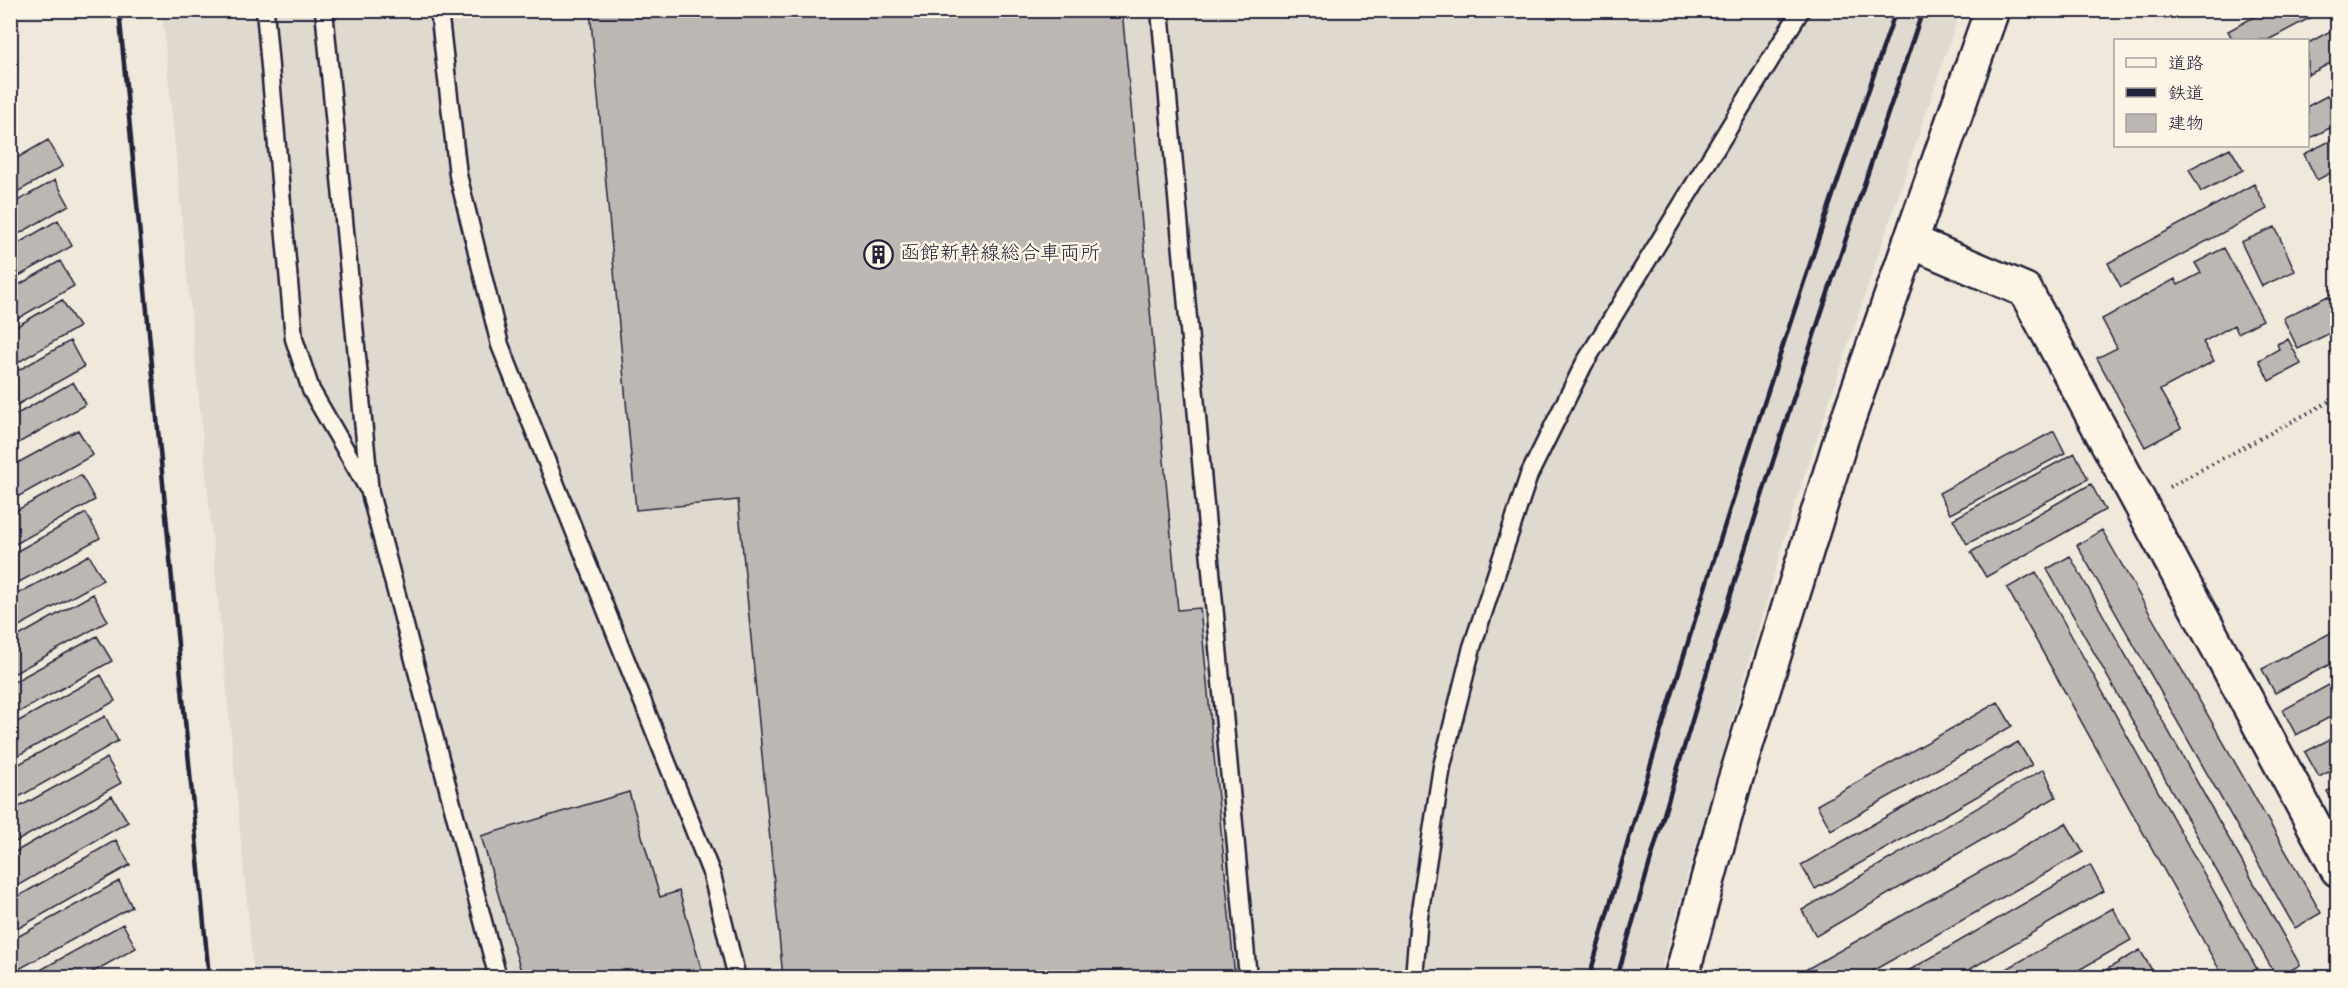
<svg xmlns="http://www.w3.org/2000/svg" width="2348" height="988" font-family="Dekko,'Klee One',sans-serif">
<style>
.built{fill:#e0d9cf}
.building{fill:#bcb7b3;stroke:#22223b;stroke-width:1.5}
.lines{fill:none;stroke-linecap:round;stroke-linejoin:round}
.lane-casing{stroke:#22223b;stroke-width:21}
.street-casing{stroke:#22223b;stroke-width:38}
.secondary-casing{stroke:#22223b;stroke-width:38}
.path{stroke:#22223b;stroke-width:4;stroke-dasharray:1.5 4.5;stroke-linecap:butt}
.lane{stroke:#fcf5e5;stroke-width:16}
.street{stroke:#fcf5e5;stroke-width:33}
.secondary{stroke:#fcf5e5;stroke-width:33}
.rail{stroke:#22223b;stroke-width:4.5}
.labels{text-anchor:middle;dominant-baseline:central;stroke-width:5;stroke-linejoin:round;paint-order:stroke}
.poi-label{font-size:20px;fill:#22223b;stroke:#fcf5e5;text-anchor:start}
</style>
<rect width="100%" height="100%" fill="#efe8db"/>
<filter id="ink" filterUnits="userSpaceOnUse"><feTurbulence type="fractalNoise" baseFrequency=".0167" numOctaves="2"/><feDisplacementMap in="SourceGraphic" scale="12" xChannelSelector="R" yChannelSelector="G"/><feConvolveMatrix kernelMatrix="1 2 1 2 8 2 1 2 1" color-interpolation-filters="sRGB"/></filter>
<g filter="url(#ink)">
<path class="built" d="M162,11h1798l-169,505 -133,462 -1404,-1z"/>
<path class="building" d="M590,10h532l56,600 22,-2 35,370h-452l-45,-478 -102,10z
M2267,10h58l-57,30h-35l-5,-9z
M2338,27v32l-30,16v-32z
M2338,90v34l-30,15v-33z
M2338,137v32l-21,11 -13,-26z
M48,140l15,26 -53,30v-34z
M2230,148l13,22 -42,22 -12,-23z
M55,180l14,25 -59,34v-34z
M2254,184l13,25 -146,78 -13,-24z
M58,220l14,26 -62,35v-33z
M2275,227l20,44 -33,15 -21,-44z
M2224,248l39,72 -25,13 -4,-8 -31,17 11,19 -54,29 21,38 -36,19 -48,-89 20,-10 -15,-29 73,-40 3,6 23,-12 -6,-10z
M60,261l14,25 -64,37v-33z
M2328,296l10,18v15l-40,20 -15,-31z
M62,300l17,27 -69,40v-37z
M2288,339l13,25 -32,17 -10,-21 20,-11 -2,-5z
M70,341l14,26 -74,42v-34z
M73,382l13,22 -76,44v-30z
M78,430l15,25 -83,46v-34z
M2054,431l11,22 -115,61 -11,-21z
M2075,453l13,26 -121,65 -14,-25z
M81,475l14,25 -85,47v-33z
M2091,484l14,26 -119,67 -15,-25z
M86,513l14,25 -90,49v-32z
M2102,530l219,383 -26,15 -218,-383z
M89,555l14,25 -93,51v-33z
M2070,556l230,409 -23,13 -230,-409z
M2036,572l226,406h-38l-217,-390z
M93,594l15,27 -98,55v-35z
M2338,629v31l-63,33 -13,-24z
M97,636l15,25 -102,56v-33z
M101,675l14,26 -105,59v-34z
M2338,680v33l-42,22 -13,-25z
M1998,702l14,24 -181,104 -14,-25z
M105,716l13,25 -108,61v-33z
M2338,735v32l-19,10 -14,-25z
M2018,742l14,23 -217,124 -14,-24z
M107,758l14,25 -111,62v-33z
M2044,769l12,28 -240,139 -14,-26z
M2338,786v26l-11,-21z
M629,792l31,105 19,-6 25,87h-181l-42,-142z
M112,796l16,26 -118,68v-35z
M2066,823l17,29 -223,126h-69z
M116,840l14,25 -120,68v-32z
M2090,865l14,26 -149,87h-59z
M119,881l13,26 -122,67v-33z
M2113,908l18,32 -66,38h-74z
M123,924l13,24 -54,30h-56z
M2140,950l16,27 -64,1z"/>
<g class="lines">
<defs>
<path id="lane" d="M265,10l29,329 17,51 56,97
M324,10l46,483 128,485
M439,10l19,165 42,170 212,530 25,103
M1160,10l88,968
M1414,978l5,-61 23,-151 30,-119 57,-172 55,-111 217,-354"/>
<path id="street" d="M1910,241l115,49 313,580"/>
<path id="secondary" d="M1681,978l52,-191 108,-348 151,-429"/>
</defs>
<use href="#lane" class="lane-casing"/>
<use href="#street" class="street-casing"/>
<use href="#secondary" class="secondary-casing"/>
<path class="path" d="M2169,487l169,-90"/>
<use href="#lane" class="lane"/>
<use href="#street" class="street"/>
<use href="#secondary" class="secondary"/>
<path class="rail" d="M119,10l90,968
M1589,978c91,-326 197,-648 307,-968
M1617,978c91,-326 197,-648 306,-968"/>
</g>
</g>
<defs>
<symbol id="building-ring" viewBox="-11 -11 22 22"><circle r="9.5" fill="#fcf5e5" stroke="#22223b" stroke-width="1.5"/><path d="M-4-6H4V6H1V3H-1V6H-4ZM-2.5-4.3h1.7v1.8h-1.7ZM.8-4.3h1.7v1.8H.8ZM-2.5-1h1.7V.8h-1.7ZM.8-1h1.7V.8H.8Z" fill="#22223b"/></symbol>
</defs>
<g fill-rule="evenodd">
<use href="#building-ring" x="862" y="238" width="33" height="33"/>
</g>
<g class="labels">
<g class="poi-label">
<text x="900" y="255">函館新幹線総合車両所</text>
</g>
</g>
<rect width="2348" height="988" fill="none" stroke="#fcf5e5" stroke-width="36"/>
<rect x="18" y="18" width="2312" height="952" fill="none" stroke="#22223b" stroke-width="2" filter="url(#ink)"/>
<rect x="2114" y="39" width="195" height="108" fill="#fcf5e5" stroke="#a5a1a1" stroke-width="1.5"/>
<rect x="2126" y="58" width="30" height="9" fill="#fcf5e5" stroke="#a5a1a1" stroke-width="1.5"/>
<text x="2168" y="69" font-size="18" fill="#22223b">道路</text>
<rect x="2126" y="88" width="30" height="9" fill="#22223b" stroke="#a5a1a1" stroke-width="1.5"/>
<text x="2168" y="99" font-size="18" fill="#22223b">鉄道</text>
<rect x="2126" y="114" width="30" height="18" fill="#bcb7b3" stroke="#a5a1a1" stroke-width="1.5"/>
<text x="2168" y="129" font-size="18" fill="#22223b">建物</text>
</svg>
